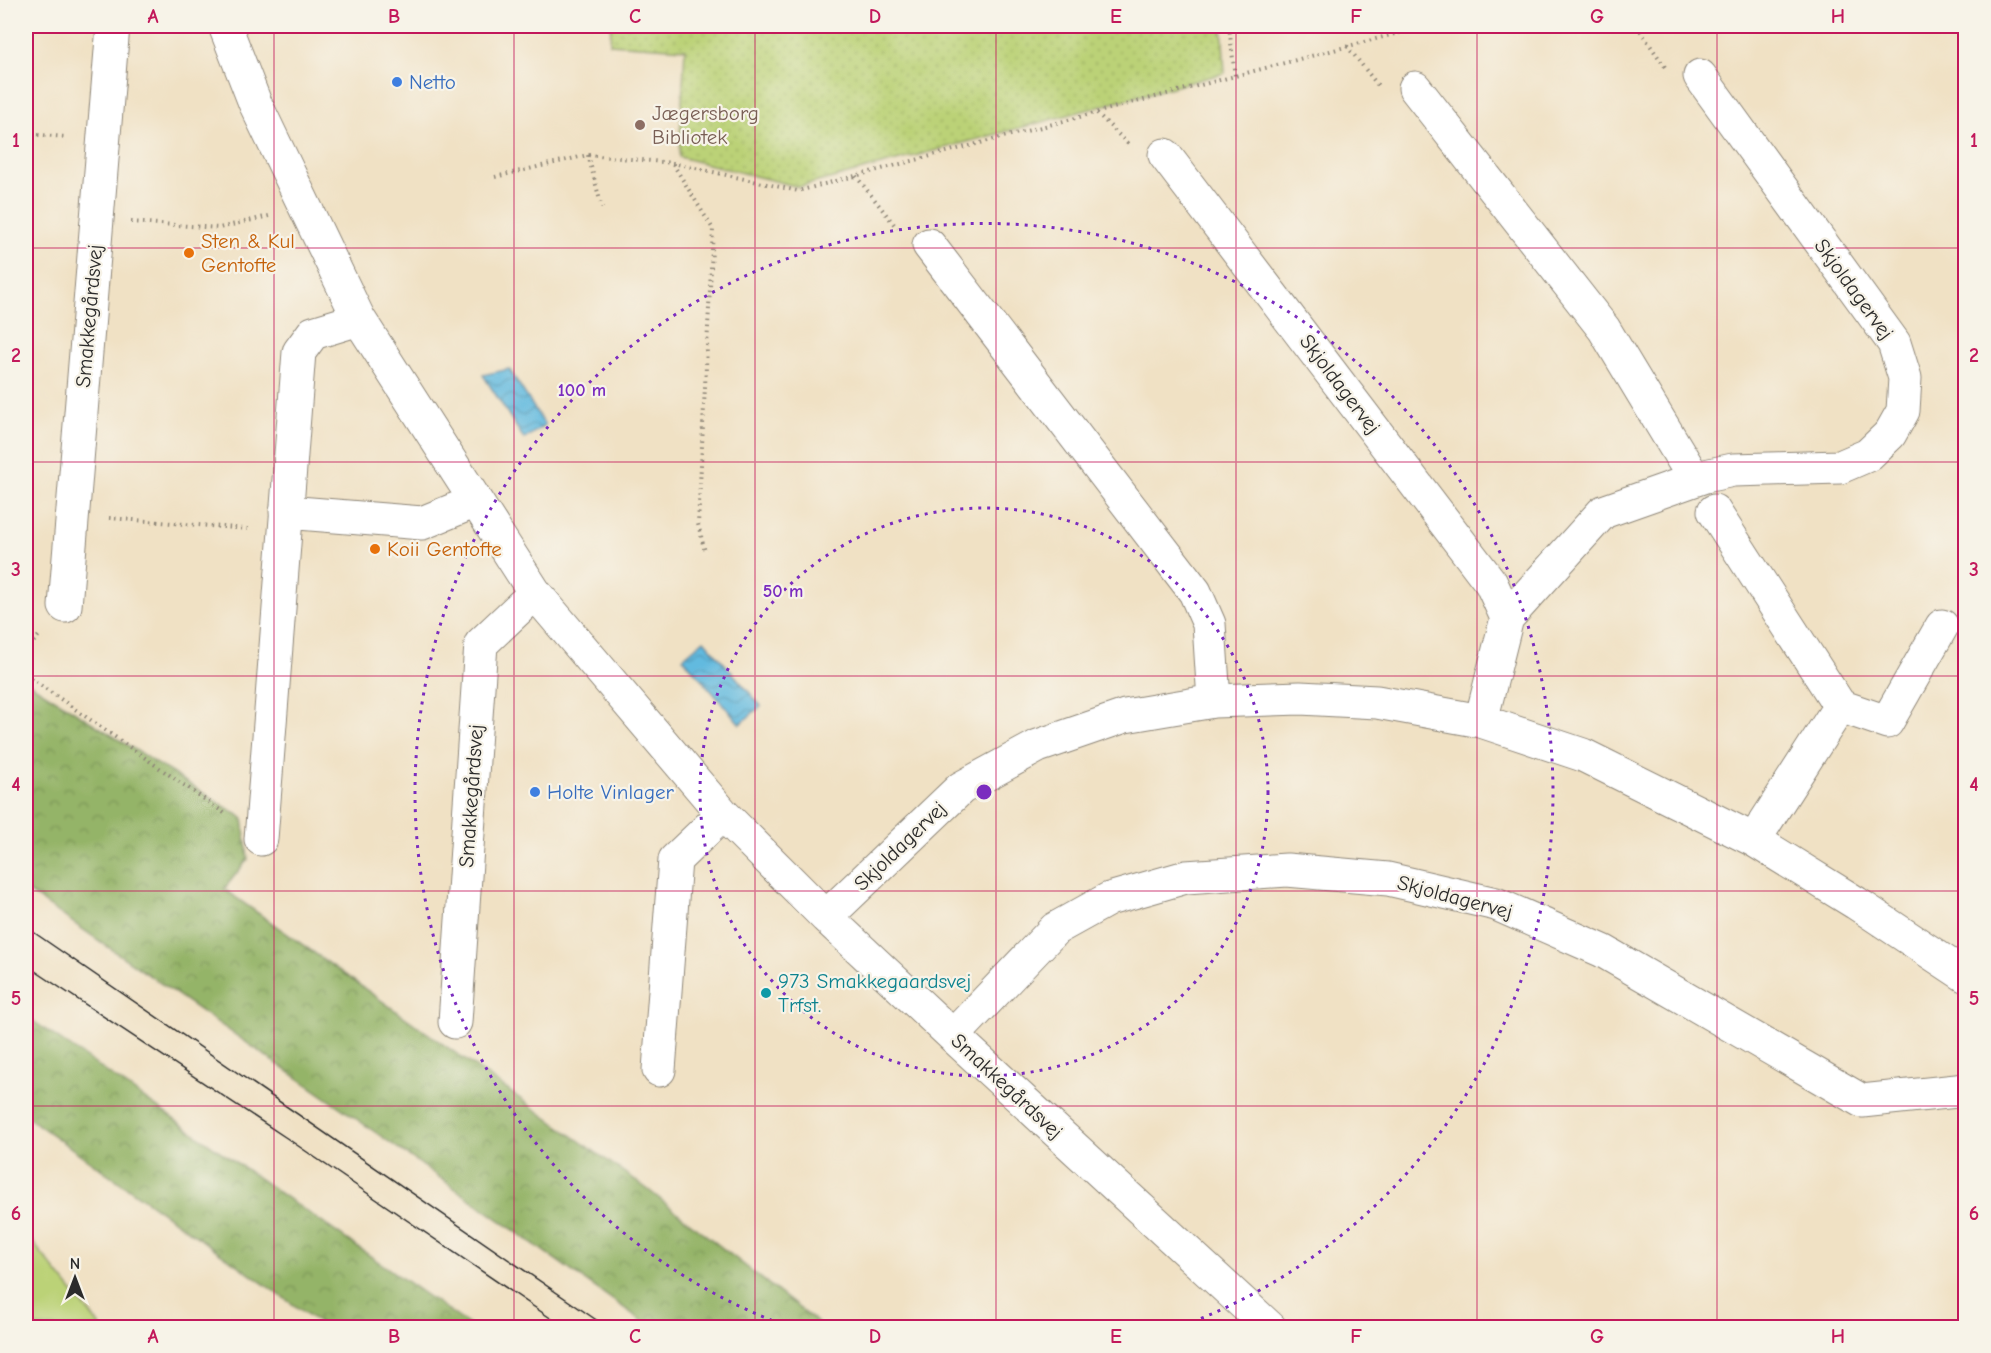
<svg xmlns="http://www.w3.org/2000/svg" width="1991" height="1353" font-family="'Comic Neue',sans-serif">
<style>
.grass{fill:url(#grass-dots);stroke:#737e51;stroke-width:1.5}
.forest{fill:url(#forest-crowns);stroke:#60704a;stroke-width:1.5}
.park{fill:#bbd277;stroke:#737e51;stroke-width:1.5}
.water{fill:url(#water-waves);stroke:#467285;stroke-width:1.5}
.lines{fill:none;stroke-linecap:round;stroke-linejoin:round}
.minor-casing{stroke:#8e8678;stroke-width:35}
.path{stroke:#8e8678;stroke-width:4;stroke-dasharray:1.5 4.5;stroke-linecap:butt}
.minor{stroke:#fff;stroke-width:33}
.tram{stroke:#2b2b2b;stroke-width:1.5}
.grid{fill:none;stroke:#c2185b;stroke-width:1.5;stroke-opacity:0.55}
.ring{fill:none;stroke:#7b2cbf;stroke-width:3;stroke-dasharray:3 6}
.shop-dot{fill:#3f7fe0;stroke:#f7f3e8;stroke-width:2}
.education-dot{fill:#8d6e63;stroke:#f7f3e8;stroke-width:2}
.food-dot{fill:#e8710a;stroke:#f7f3e8;stroke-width:2}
.culture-dot{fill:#0f9aa8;stroke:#f7f3e8;stroke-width:2}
.labels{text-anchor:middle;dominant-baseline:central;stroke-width:4.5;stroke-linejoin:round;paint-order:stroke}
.shop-label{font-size:21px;fill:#366cbe;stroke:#f7f3e8;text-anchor:start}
.education-label{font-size:21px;fill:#785e54;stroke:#f7f3e8;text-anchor:start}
.food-label{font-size:21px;fill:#c56008;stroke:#f7f3e8;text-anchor:start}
.street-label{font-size:21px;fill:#2b2b2b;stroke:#f7f3e8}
.culture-label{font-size:21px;fill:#0d838f;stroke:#f7f3e8;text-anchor:start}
.centre{fill:#7b2cbf;stroke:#f7f3e8;stroke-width:3}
.ring-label{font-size:18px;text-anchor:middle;font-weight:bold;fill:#7b2cbf;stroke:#f7f3e8;stroke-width:4.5;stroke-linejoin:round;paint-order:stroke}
.neatline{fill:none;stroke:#c2185b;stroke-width:2}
.grid-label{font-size:20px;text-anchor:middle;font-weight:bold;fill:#c2185b}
</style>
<defs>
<pattern id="grass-dots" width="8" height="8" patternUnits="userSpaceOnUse" patternTransform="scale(1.5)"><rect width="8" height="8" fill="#bbd277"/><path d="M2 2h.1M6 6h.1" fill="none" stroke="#a1b467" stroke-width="1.8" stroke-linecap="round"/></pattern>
<pattern id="forest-crowns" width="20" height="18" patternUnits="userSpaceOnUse" patternTransform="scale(1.5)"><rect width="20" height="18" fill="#94b468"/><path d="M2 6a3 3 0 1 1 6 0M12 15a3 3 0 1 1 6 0" fill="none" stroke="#799356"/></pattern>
<pattern id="water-waves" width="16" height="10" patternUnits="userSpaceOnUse" patternTransform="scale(1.5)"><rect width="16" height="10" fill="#62badf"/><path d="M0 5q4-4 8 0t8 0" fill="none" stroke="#5197b5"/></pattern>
</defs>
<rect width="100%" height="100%" fill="#f7f3e8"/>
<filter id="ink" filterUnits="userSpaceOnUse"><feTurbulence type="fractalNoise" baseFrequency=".0167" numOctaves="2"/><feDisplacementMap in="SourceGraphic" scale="12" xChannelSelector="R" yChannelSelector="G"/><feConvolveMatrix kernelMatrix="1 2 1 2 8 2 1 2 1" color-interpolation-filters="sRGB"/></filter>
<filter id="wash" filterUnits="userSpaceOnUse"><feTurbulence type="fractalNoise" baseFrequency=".008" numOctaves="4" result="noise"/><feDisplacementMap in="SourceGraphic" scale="24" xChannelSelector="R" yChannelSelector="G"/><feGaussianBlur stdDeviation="1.35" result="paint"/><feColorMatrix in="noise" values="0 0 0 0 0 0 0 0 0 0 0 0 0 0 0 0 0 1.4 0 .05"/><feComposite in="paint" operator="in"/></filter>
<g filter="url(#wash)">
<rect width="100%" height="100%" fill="#f0e1c4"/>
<path class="grass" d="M611,26h611l3,47 -426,114 -120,-30 6,-108 -75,-5z"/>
<path class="forest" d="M26,681l217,137 5,41 -24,30 422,299 177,139h-172l-310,-219 -315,-218z
M26,1016l446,311h-147l-299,-211z"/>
<path class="park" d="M26,1234l75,93h-75z"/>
<path class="water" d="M509,369l36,56 -21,14 -41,-64z
M704,640l57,66 -21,18 -57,-66z"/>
</g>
<g filter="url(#ink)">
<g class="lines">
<defs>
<path id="minor" d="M225,26l30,77 104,216 176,274 188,221 103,103 127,119 317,292
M1415,88l189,241 90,149
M1165,155l326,428 16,35 -26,103
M929,245l266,347 14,32 5,77
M1714,511l126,195 -86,134
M286,512l136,11 54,-22
M65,606l48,-580
M1507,618l96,-106 102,-36 28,-6 107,-3 28,-12 22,-21 13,-23 2,-33 -11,-35 -194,-267
M1840,706l47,16 55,-96
M261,839l38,-487 14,-19 46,-14
M826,917l135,-129 77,-42 87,-30 89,-15 86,-3 77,4 104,19 102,34 171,85 102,63 110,73
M455,1022l26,-378 54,-51
M953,1036l102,-107 54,-30 77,-22 101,-7 101,9 108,25 107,47 259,150 104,-11
M659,1070l16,-210 48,-46"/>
</defs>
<use href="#minor" class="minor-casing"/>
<path class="path" d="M1229,26l6,50
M1637,26l28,41
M1347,46l33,42
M1097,113l33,33
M26,134l41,3
M588,155l14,53
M673,164l40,65 -15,295 7,28
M856,176l41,52
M495,177l93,-22 85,8 125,28 627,-165
M131,222l88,6 50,-12
M109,518l139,11
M26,651l15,-18
M26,675l201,140"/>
<use href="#minor" class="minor"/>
<path class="tram" d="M26,927l582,401
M26,965l262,174 277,189"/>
</g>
</g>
<path class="grid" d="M274,26v1302M514,26v1302M755,26v1302M996,26v1302M1236,26v1302M1477,26v1302M1717,26v1302M26,248h1940M26,462h1940M26,676h1940M26,891h1940M26,1106h1940"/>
<g class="ring">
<circle cx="984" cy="792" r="284"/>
<path d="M789 1327A569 569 0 1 1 1179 1327"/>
</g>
<g class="shop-dot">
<circle cx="397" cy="82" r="6"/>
<circle cx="535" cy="792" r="6"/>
</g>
<circle class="education-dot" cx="640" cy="125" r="6"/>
<g class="food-dot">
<circle cx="189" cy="253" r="6"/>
<circle cx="375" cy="549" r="6"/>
</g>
<circle class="culture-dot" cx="766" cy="993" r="6"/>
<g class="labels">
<g class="shop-label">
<text x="409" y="82">Netto</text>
<text x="547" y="792">Holte Vinlager</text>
</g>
<g class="education-label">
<text x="652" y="113">Jægersborg<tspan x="652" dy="24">Bibliotek</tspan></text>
</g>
<g class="food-label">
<text x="201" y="241">Sten &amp; Kul<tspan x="201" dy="24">Gentofte</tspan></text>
<text x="387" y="549">Koii Gentofte</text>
</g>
<g class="street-label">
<text transform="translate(1854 289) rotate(54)">Skjoldagervej</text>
<text transform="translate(89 316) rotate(-85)">Smakkegårdsvej</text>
<text transform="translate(1340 384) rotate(53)">Skjoldagervej</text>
<text transform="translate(471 796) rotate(-86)">Smakkegårdsvej</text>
<text transform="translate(900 846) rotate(-44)">Skjoldagervej</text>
<text transform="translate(1455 897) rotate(15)">Skjoldagervej</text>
<text transform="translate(1007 1086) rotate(43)">Smakkegårdsvej</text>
</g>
<g class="culture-label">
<text x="778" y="981">973 Smakkegaardsvej<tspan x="778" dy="24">Trfst.</tspan></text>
</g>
</g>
<circle cx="984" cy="792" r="9" class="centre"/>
<g class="ring-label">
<text x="582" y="396">100 m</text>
<text x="783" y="597">50 m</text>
</g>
<rect width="1991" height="1353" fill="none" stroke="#f7f3e8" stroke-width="66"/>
<g transform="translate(75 1278)" stroke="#f7f3e8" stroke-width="4.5" paint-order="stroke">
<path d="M0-4.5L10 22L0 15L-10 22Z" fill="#2b2b2b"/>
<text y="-9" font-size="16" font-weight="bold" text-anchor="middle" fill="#2b2b2b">N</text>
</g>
<rect x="33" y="33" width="1925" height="1287" class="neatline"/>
<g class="grid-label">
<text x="153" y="23">A</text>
<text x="394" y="23">B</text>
<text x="635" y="23">C</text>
<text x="875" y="23">D</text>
<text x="1116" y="23">E</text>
<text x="1356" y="23">F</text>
<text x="1597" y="23">G</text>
<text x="1838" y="23">H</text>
<text x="16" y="147">1</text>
<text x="1974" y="147">1</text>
<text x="16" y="362">2</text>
<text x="1974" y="362">2</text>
<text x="16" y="576">3</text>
<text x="1974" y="576">3</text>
<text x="16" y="791">4</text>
<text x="1974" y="791">4</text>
<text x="16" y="1005">5</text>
<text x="1974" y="1005">5</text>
<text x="16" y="1220">6</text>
<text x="1974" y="1220">6</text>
<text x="153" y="1343">A</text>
<text x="394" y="1343">B</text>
<text x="635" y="1343">C</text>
<text x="875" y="1343">D</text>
<text x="1116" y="1343">E</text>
<text x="1356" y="1343">F</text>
<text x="1597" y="1343">G</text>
<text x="1838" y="1343">H</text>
</g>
</svg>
